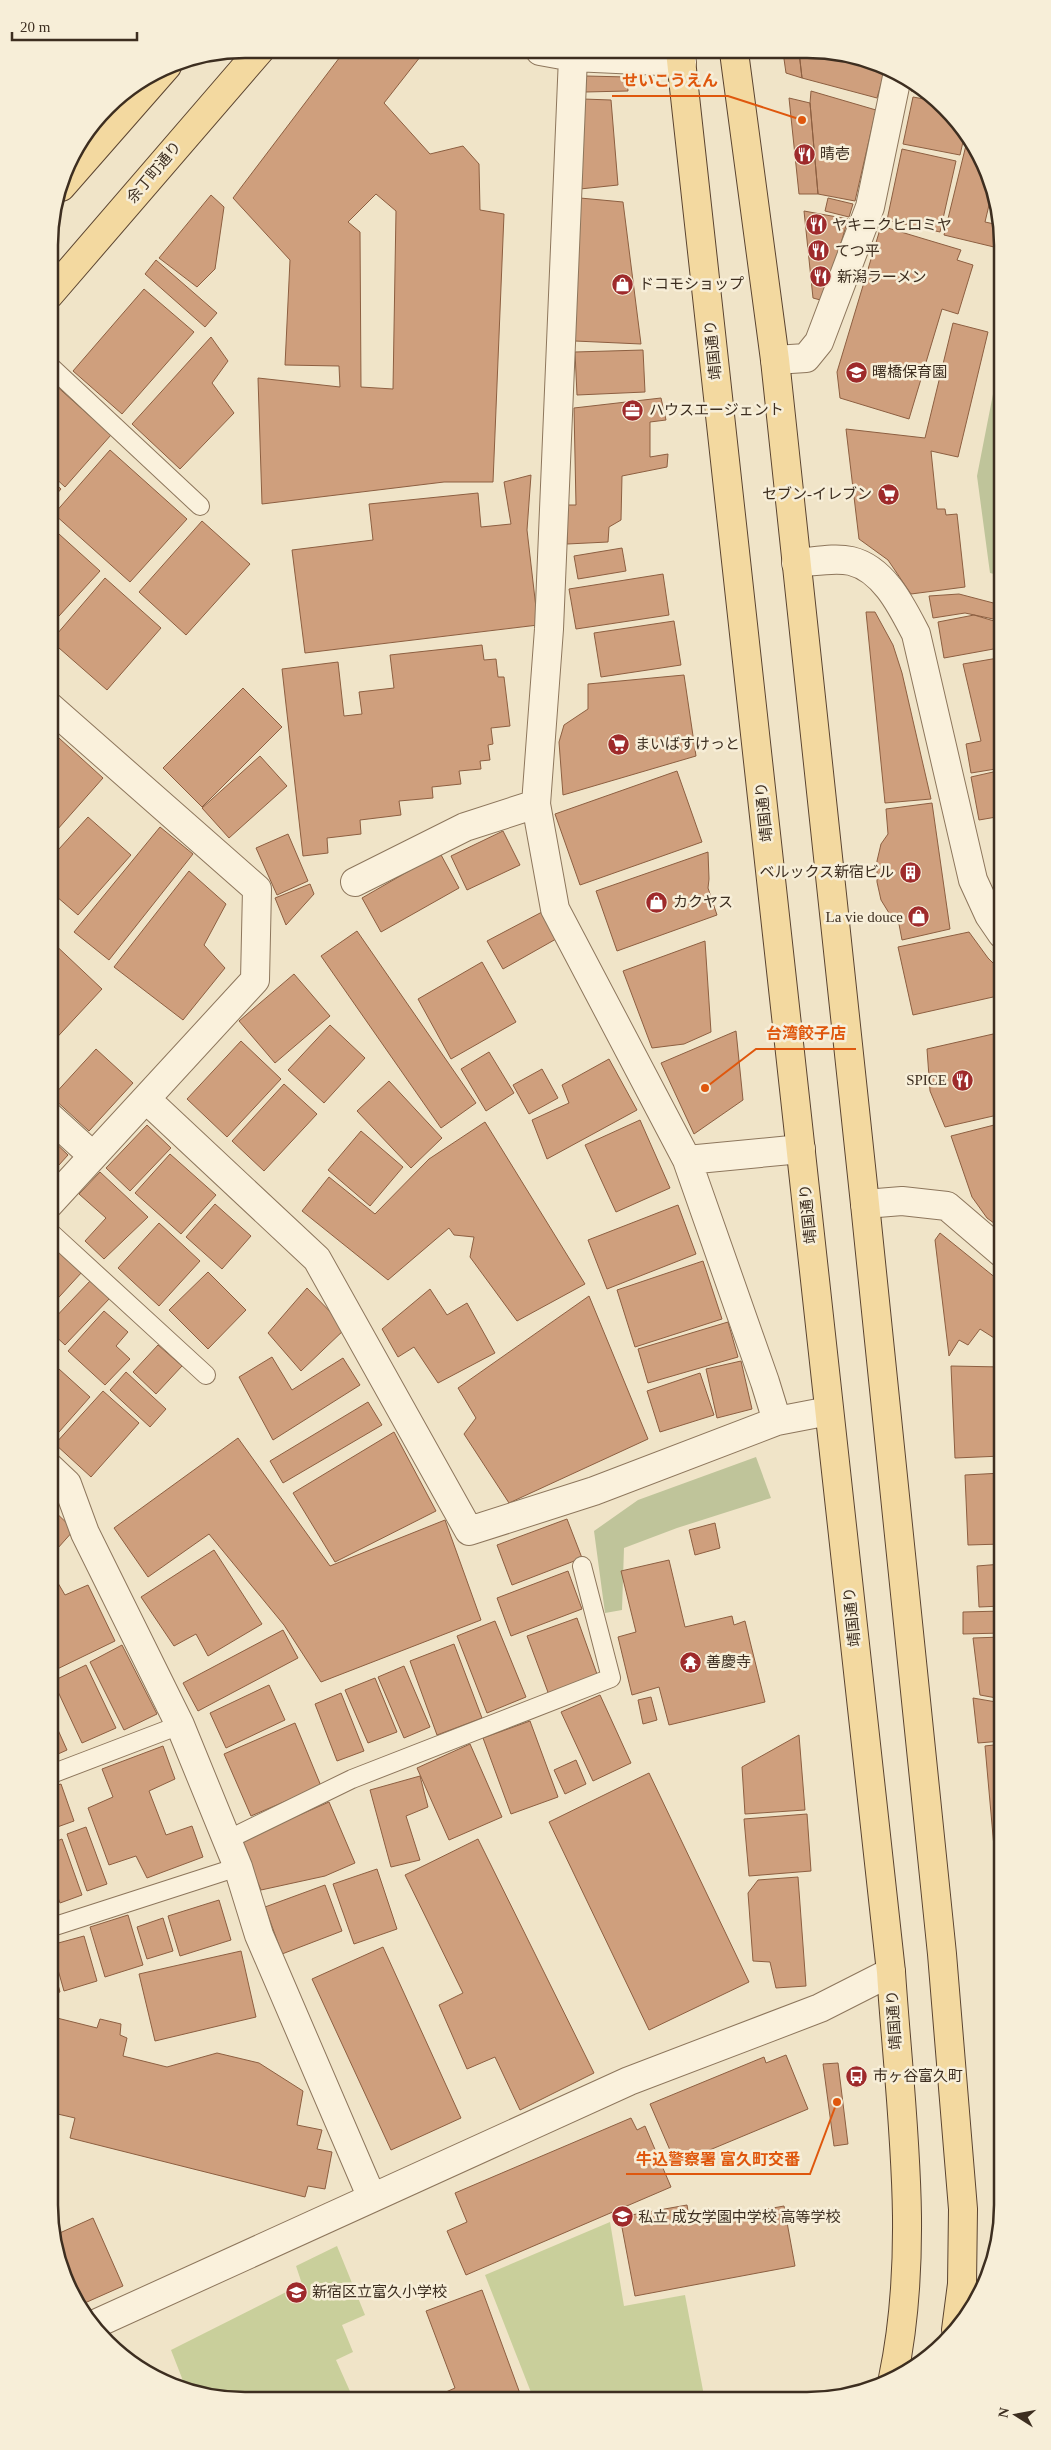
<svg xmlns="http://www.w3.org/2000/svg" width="1051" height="2450" font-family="'Times New Roman','Noto Sans JP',serif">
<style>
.green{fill:#c9cf9b}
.cemetery{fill:#bfc49a}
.building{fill:#cf9f7d;stroke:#8d5f41;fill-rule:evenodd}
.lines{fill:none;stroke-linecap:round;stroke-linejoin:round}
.lane-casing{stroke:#8d765c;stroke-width:20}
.street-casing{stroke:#8d765c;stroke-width:30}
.primary-casing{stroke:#5b4430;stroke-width:30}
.lane{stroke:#faf1dc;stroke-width:18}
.street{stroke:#faf1dc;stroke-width:28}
.primary{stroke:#f3d9a0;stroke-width:28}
.labels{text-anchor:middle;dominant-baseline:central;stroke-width:5;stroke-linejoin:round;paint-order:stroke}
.poi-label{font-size:15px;fill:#3d2e20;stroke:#f7eed8;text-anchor:start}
.street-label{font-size:15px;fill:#3d2e20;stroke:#f7eed8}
.rim{fill:none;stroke:#3d2e20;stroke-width:2.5}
.leader{fill:none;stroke:#df570d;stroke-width:2}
.callout-dot{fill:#df570d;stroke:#f7eed8;stroke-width:2}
.callout-label{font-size:16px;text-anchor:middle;font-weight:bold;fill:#df570d;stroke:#f7eed8;stroke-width:5;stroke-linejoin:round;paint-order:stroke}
</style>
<rect width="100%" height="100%" fill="#f0e4c8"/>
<path class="green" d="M610,2222l14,84 61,-11 20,106 -171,-1 -49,-125z
M337,2246l28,69 -23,10 11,27 -17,8 17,38h-146l-20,-7 -16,-41 131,-66 -6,-18z"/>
<path class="cemetery" d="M1002,348v228l-12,-3 -13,-97z
M756,1457l15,41 -94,30 -53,20 -2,62 -17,3 -11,-82 44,-31z"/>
<path class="building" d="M346,49l66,1 12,2 -40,51 46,51 33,-8 16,18 1,46 24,4 -11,268h-49l-182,22 -4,-126 82,9 -1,-21 -54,-1 5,-105 -57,-62zM376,194l20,17 -3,178 -32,-2 -1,-155 -12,-10z
M783,52h16l3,26 -16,-5z
M799,52h45l42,15 -9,31 -75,-20z
M586,76l41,1 1,14 -43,1z
M913,82l20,14 -22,-5z
M811,91l65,19 -21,91 -37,-7 -8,-91z
M913,97l27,5 25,31 -5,22 -57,-11z
M789,98l21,5 8,91h-19z
M583,99l28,1 7,85 -38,4z
M968,137l8,9 17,42 -8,34 14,3 -5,22 -50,-12z
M902,149l54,12 -16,71 -53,-12z
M211,195l13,12 -9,62 -18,18 -38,-29z
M580,198l43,4 18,142 -66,-3z
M828,198l25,6 -4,13 -24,-6z
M804,211l44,8 -24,82 -11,-3z
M881,226l80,24 -4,10 16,5 -15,49 -16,-5 -33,110 -69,-21 -3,-26z
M156,260l61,53 -12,14 -60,-53z
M144,289l50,43 -72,82 -49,-43z
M953,323l35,9 -30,125 -27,-6 6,58h8l1,6 11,-1 8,73 -54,7 -23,-34 -29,-21 -13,-110 79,9z
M211,337l17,24 -16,22 22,30 -54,56 -48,-45z
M643,350l2,42 -68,3 -2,-43z
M53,383l58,52 -46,52 -16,-15v-85z
M661,398l5,22 -16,2v35l18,-3 -1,13 -45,9 -1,44 -12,7 -1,15 -41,2v-39h9l-2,-97z
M110,450l77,69 -57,63 -76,-68z
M531,475l-4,55 11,95 -233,28 -13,-103 81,-10 -4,-36 109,-11 3,34 30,-3 -7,-42z
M49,478l12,11 -12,14z
M202,521l48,43 -64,71 -47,-43z
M49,525l51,46 -51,56z
M622,548l4,23 -48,8 -4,-23z
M663,574l6,41 -93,14 -7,-40z
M105,578l56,50 -54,62 -56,-49z
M959,594l42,11 -3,15 -33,-7 -32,5 -4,-22z
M866,612h9l18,33 9,28 29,126 -46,4z
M974,615l20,6 5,27 -55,10 -6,-36z
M674,621l7,44 -80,12 -7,-44z
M482,645l2,15 12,-1 2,18h6l6,49 -19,2 2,16 -5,1 2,15 -10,1 1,8 -22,2 2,13 -29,3 1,11 -34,3 2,14 -41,5 1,14 -34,4 1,15 -25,3 -21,-187 56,-7 6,54 18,-2 -3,-22 35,-4 -4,-33z
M998,658l4,24v86l-31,5 -5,-29 15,-3 -18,-77z
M684,675l12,81 -133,39 -4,-53 5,-17 24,-16v-25z
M243,688l39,39 -80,80 -39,-39z
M49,729l54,49 -54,61z
M260,756l27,30 -58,52 -27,-30z
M1002,770v46l-23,4 -8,-43z
M677,771l25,71 -122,43 -25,-71z
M932,803l18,126 -48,11 -4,-21 -9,-6 -8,-13 -4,-18v-21l4,-17 7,-10 -2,-25z
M88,817l43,38 -53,60 -29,-25v-30z
M160,827l33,27 -84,106 -35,-28z
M503,831l17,34 -53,25 -16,-34z
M288,834l20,47 -31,14 -21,-47z
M708,852l1,27 -1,9 9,27 -100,36 -21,-60z
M440,853l19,35 -78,44 -19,-34z
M189,871l37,33 -22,41 21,23 -42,52 -69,-53z
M310,884l4,10 -28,31 -11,-27z
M542,912l14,27 -53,30 -16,-28z
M357,931l119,172 -35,25 -120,-172z
M969,932l19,26 14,14v23l-89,20 -15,-68z
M49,939l53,50 -53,57z
M705,941l6,91 -27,12 -32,4 -29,-77z
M482,962l34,60 -65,37 -33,-60z
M294,974l36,42 -55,47 -36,-42z
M330,1025l35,33 -41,45 -36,-33z
M736,1031l7,69 -49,34 -33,-71z
M1002,1032v82l-57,13 -15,-36 -3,-42z
M241,1041l40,38 -54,58 -40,-38z
M96,1049l37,34 -44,48 -37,-34z
M489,1052l25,41 -28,18 -25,-42z
M609,1059l28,51 -90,49 -15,-39 37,-17 -7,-18z
M542,1069l16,29 -29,16 -16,-29z
M389,1081l53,57 -31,30 -54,-57z
M284,1084l33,30 -53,57 -32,-30z
M640,1120l30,68 -54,24 -31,-67z
M485,1122l100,162 -68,37 -47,-64 4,-20 -20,-2 -5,-7 -61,52 -86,-69 27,-34 46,37 54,-55z
M1002,1123v106l-15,-11 -15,-21 -21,-61z
M147,1125l24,23 -41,43 -24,-23z
M361,1131l42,36 -33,39 -42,-36z
M49,1137l19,18 -19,21z
M170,1154l46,41 -35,39 -46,-41z
M100,1172l48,45 -44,42 -19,-18 21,-23 -27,-24z
M215,1204l36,32 -29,33 -36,-32z
M678,1205l18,49 -89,35 -19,-49z
M159,1223l41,38 -41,45 -41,-38z
M940,1233l62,50v60l-22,-14 -12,16 -9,-5 -10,16 -14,-116z
M49,1242l33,30 -33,36z
M703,1261l19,58 -87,28 -18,-57z
M208,1272l38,38 -38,39 -39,-39z
M91,1280l19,18 -45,47 -16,-15v-6z
M307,1288l39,40 -45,43 -33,-38z
M430,1289l17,26 20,-12 28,50 -57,30 -24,-36 -16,10 -16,-28z
M589,1296l59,143 -139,64 -45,-69 12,-16 -18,-30z
M104,1311l24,21 -12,14 14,13 -25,26 -37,-34z
M728,1322l10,35 -90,26 -10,-34z
M158,1345l24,21 -26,28 -23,-22z
M272,1357l20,33 51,-32 17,27 -87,55 -34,-63z
M49,1360l41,37 -39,44 -2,-2z
M741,1361l11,48 -35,9 -11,-49z
M951,1366l51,1v89l-47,2z
M126,1372l40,37 -16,18 -40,-37z
M700,1373l14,42 -54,17 -13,-41z
M103,1391l36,32 -48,54 -36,-33z
M368,1402l14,23 -99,58 -13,-22z
M394,1432l42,79 -101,51 -42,-69z
M238,1438l92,128 115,-46 36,100 -160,62 -37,-57 -75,-91 -61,43 -34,-49z
M1002,1473v71l-34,1 -3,-70z
M49,1506l25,24 -25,28z
M567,1519l15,39 -70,27 -15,-40z
M715,1523l5,25 -25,7 -6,-25z
M214,1550l48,74 -54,32 -12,-22 -22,12 -33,-49z
M669,1560l16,67 47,-11 2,9 11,-4 20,81 -96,23 -10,-38 -27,8 -14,-58 18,-5 -15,-61z
M1002,1564v42l-23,1 -2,-41z
M568,1571l14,38 -71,27 -14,-38z
M55,1578l10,17 23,-10 27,56 -66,32v-89z
M1002,1611v22l-39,1v-22z
M577,1618l21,59 -49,18 -22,-59z
M495,1621l31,76 -39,16 -30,-77z
M283,1630l15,28 -100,53 -15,-28z
M1002,1637v62l-22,-4 -7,-57z
M454,1644l28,74 -45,17 -27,-74z
M122,1645l35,69 -33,16 -34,-68z
M86,1665l30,63 -34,15 -29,-62z
M404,1666l26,61 -26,11 -26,-61z
M375,1678l22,54 -29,11 -23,-53z
M269,1685l16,35 -59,28 -16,-35z
M341,1693l23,58 -27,10 -22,-57z
M600,1695l31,68 -38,18 -32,-69z
M651,1697l6,23 -14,4 -5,-24z
M973,1698l29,5v38l-24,2z
M49,1710l18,40 -18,8z
M530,1721l28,76 -47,17 -28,-76z
M295,1723l26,63 -70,30 -27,-62z
M799,1735l6,75 -60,4 -3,-47z
M470,1744l32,73 -53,23 -32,-72z
M1002,1744v147l-4,1 -13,-146z
M163,1746l12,33 -26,12 17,44 26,-9 11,31 -56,21 -11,-22 -27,9 -21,-57 25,-11 -11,-28z
M576,1760l10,24 -21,10 -11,-24z
M649,1773l100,209 -100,48 -100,-208z
M420,1776l8,31 -22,9 14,44 -29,7 -21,-77z
M61,1784l13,37 -25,9v-42z
M329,1802l26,61 -30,13 -64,14 -21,-49z
M807,1814l4,57 -62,5 -5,-57z
M86,1827l21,57 -20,7 -20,-57z
M62,1839l20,56 -22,8 -11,-30v-29z
M478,1839l116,234 -74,37 -25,-53 -28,12 -28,-64 24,-12 -58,-118z
M377,1869l20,60 -43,15 -21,-60z
M798,1877l8,109 -30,2 -6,-26 -17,-1 -5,-68 10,-13z
M325,1885l17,46 -60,23 -17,-47z
M219,1900l12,40 -51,16 -12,-40z
M128,1915l15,50 -38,12 -15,-50z
M163,1918l10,33 -26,8 -10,-32z
M84,1936l13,45 -33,10 -13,-46z
M383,1947l78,171 -70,32 -79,-171z
M241,1951l15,66 -101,24 -16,-67z
M49,1952l11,40 -11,3z
M49,2016l48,12 3,-9 21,5 -1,11 7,3 -4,18 44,11 50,-14 42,10 44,28 -6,34 25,5 -5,19 15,3 -7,37 -17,-3 -3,11 -235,-59 5,-20 -26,-6z
M786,2055l22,54 -132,55 -26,-60 114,-47 2,6z
M838,2063l10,81 -14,2 -11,-82z
M631,2118l6,12 8,-4 26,61 -205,88 -19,-44 20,-9 -12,-29z
M687,2205l3,18 94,-17 11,60 -160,30 -15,-79z
M93,2218l30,68 -45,20 -23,-50 -2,-20z
M482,2290l40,109h-92l25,-11 -29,-77z"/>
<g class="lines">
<defs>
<path id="lane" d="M49,365l151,141
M49,1231l157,144
M49,1775l131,-50
M227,1840l125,-61 259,-101 -29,-112
M49,1928l189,-61"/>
<path id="street" d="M540,51l33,6 109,5
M573,57l-24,572 -13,175 19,105 132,251 78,222 12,39
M775,360l31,-2 13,-16 51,-135 28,-135
M796,563c17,-1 38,-6 55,-2 33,8 51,46 65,73l57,246 16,35 13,19
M355,882l110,-55 71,-23
M146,1099l171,160 152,272 125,-40 183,-70 52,-10
M49,1116l44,40
M687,1160l114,-11
M49,1204l206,-224 2,-91 -208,-183
M865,1204l37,-3 45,5 55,47
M49,1467l18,17 18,49 95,192 58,142 21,68 113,263
M93,2325l536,-244 191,-73 71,-36"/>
<path id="primary" d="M680,51l211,1921c9,135 30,273 2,406
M734,52l41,308 90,844 77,750 21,255 -1,75 -6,46
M61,187l106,-121
M49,295l212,-246"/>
</defs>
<use href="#lane" class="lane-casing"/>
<use href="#street" class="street-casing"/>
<use href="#primary" class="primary-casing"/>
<use href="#lane" class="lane"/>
<use href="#street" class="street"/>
<use href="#primary" class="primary"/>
</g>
<defs>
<symbol id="restaurant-disc" viewBox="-11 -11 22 22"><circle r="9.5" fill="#9e2a2b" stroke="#f7eed8"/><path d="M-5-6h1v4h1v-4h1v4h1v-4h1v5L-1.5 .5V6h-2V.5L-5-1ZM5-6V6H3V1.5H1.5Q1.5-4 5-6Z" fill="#fff"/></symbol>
<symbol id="shop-disc" viewBox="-11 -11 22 22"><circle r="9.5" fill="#9e2a2b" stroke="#f7eed8"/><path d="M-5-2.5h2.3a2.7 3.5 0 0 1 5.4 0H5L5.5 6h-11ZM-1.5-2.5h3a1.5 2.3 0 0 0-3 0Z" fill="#fff"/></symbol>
<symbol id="school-disc" viewBox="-11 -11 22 22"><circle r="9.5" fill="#9e2a2b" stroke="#f7eed8"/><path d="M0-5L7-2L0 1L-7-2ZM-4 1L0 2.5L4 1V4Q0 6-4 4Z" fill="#fff"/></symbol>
<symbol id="office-disc" viewBox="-11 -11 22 22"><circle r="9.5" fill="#9e2a2b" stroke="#f7eed8"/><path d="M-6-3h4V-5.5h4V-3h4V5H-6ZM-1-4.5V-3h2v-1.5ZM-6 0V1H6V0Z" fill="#fff"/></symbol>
<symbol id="supermarket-disc" viewBox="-11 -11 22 22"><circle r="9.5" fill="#9e2a2b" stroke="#f7eed8"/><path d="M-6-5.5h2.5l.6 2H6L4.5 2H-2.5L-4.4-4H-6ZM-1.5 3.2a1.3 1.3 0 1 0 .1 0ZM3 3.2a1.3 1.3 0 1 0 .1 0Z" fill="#fff"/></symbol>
<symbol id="building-disc" viewBox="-11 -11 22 22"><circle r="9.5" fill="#9e2a2b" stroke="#f7eed8"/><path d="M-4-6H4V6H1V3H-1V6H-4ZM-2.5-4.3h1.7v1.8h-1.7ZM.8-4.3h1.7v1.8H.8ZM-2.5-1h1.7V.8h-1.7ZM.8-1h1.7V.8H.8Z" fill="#fff"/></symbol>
<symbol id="temple-disc" viewBox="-11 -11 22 22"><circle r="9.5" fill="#9e2a2b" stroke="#f7eed8"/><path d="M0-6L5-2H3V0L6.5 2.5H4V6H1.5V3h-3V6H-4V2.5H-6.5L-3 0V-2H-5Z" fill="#fff"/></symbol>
<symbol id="bus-disc" viewBox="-11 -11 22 22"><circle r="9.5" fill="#9e2a2b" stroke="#f7eed8"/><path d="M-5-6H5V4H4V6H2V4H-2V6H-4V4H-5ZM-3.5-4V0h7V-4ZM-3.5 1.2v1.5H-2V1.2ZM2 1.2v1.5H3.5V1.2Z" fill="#fff"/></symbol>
</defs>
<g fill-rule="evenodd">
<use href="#restaurant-disc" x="792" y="142" width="25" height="25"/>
<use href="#restaurant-disc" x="804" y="212" width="25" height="25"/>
<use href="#restaurant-disc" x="806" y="238" width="25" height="25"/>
<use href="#restaurant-disc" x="808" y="264" width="25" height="25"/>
<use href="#shop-disc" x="610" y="272" width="25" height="25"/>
<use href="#school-disc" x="844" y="360" width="25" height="25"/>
<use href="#office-disc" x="620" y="398" width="25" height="25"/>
<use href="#supermarket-disc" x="876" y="482" width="25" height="25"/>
<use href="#supermarket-disc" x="606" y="732" width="25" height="25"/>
<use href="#building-disc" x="898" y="860" width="25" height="25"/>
<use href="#shop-disc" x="644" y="890" width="25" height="25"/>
<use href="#shop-disc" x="906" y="904" width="25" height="25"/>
<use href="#restaurant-disc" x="950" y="1068" width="25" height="25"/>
<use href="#temple-disc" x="678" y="1650" width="25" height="25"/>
<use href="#bus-disc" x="844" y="2064" width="25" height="25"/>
<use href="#school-disc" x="610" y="2204" width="25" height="25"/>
<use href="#school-disc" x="284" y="2280" width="25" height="25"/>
</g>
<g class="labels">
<g class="poi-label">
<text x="820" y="154">晴壱</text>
<text x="832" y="225">ヤキニクヒロミヤ</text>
<text x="835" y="251">てつ平</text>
<text x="837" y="277">新潟ラーメン</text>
<text x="639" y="284">ドコモショップ</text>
<text x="872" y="372">曙橋保育園</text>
<text x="649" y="410">ハウスエージェント</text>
<text x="872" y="494" text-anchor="end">セブン-イレブン</text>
<text x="635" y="744">まいばすけっと</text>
<text x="894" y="872" text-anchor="end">ベルックス新宿ビル</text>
<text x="673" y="902">カクヤス</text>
<text x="903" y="917" text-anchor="end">La vie douce</text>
<text x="947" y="1080" text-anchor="end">SPICE</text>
<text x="706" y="1662">善慶寺</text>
<text x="873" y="2076">市ヶ谷富久町</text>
<text x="638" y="2217">私立 成女学園中学校 高等学校</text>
<text x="312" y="2292">新宿区立富久小学校</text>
</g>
<g class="street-label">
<text transform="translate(154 172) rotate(-50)">余丁町通り</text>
<text transform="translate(713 350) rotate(-96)">靖国通り</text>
<text transform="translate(764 812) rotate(-96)">靖国通り</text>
<text transform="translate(808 1214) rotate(-96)">靖国通り</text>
<text transform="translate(852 1617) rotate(-96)">靖国通り</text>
<text transform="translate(894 2020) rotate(-94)">靖国通り</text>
</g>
</g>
<path d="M0 0H1051V2450H0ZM245 58H807A187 187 0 0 1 994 245V2205A187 187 0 0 1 807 2392H245A187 187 0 0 1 58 2205V245A187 187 0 0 1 245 58Z" fill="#f7eed8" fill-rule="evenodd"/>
<path class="rim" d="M245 58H807A187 187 0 0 1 994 245V2205A187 187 0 0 1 807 2392H245A187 187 0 0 1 58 2205V245A187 187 0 0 1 245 58Z"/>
<path class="leader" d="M802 120L728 96H612M705 1088L756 1049H856M837 2102L810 2174H626"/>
<g class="callout-dot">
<circle cx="802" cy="120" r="5"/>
<circle cx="705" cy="1088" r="5"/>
<circle cx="837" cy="2102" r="5"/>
</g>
<g class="callout-label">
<text x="670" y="86">せいこうえん</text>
<text x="806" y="1039">台湾餃子店</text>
<text x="718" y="2165">牛込警察署 富久町交番</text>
</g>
<g transform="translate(1016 2415) rotate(281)" stroke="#f7eed8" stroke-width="4" paint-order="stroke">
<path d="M0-4L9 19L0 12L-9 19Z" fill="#3d2e20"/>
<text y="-8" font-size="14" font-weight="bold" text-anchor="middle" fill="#3d2e20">N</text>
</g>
<path d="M12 32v8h125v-8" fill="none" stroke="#3d2e20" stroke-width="2.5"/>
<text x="20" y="32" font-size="15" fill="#3d2e20" stroke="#f7eed8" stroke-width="4" paint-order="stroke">20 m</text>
</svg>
